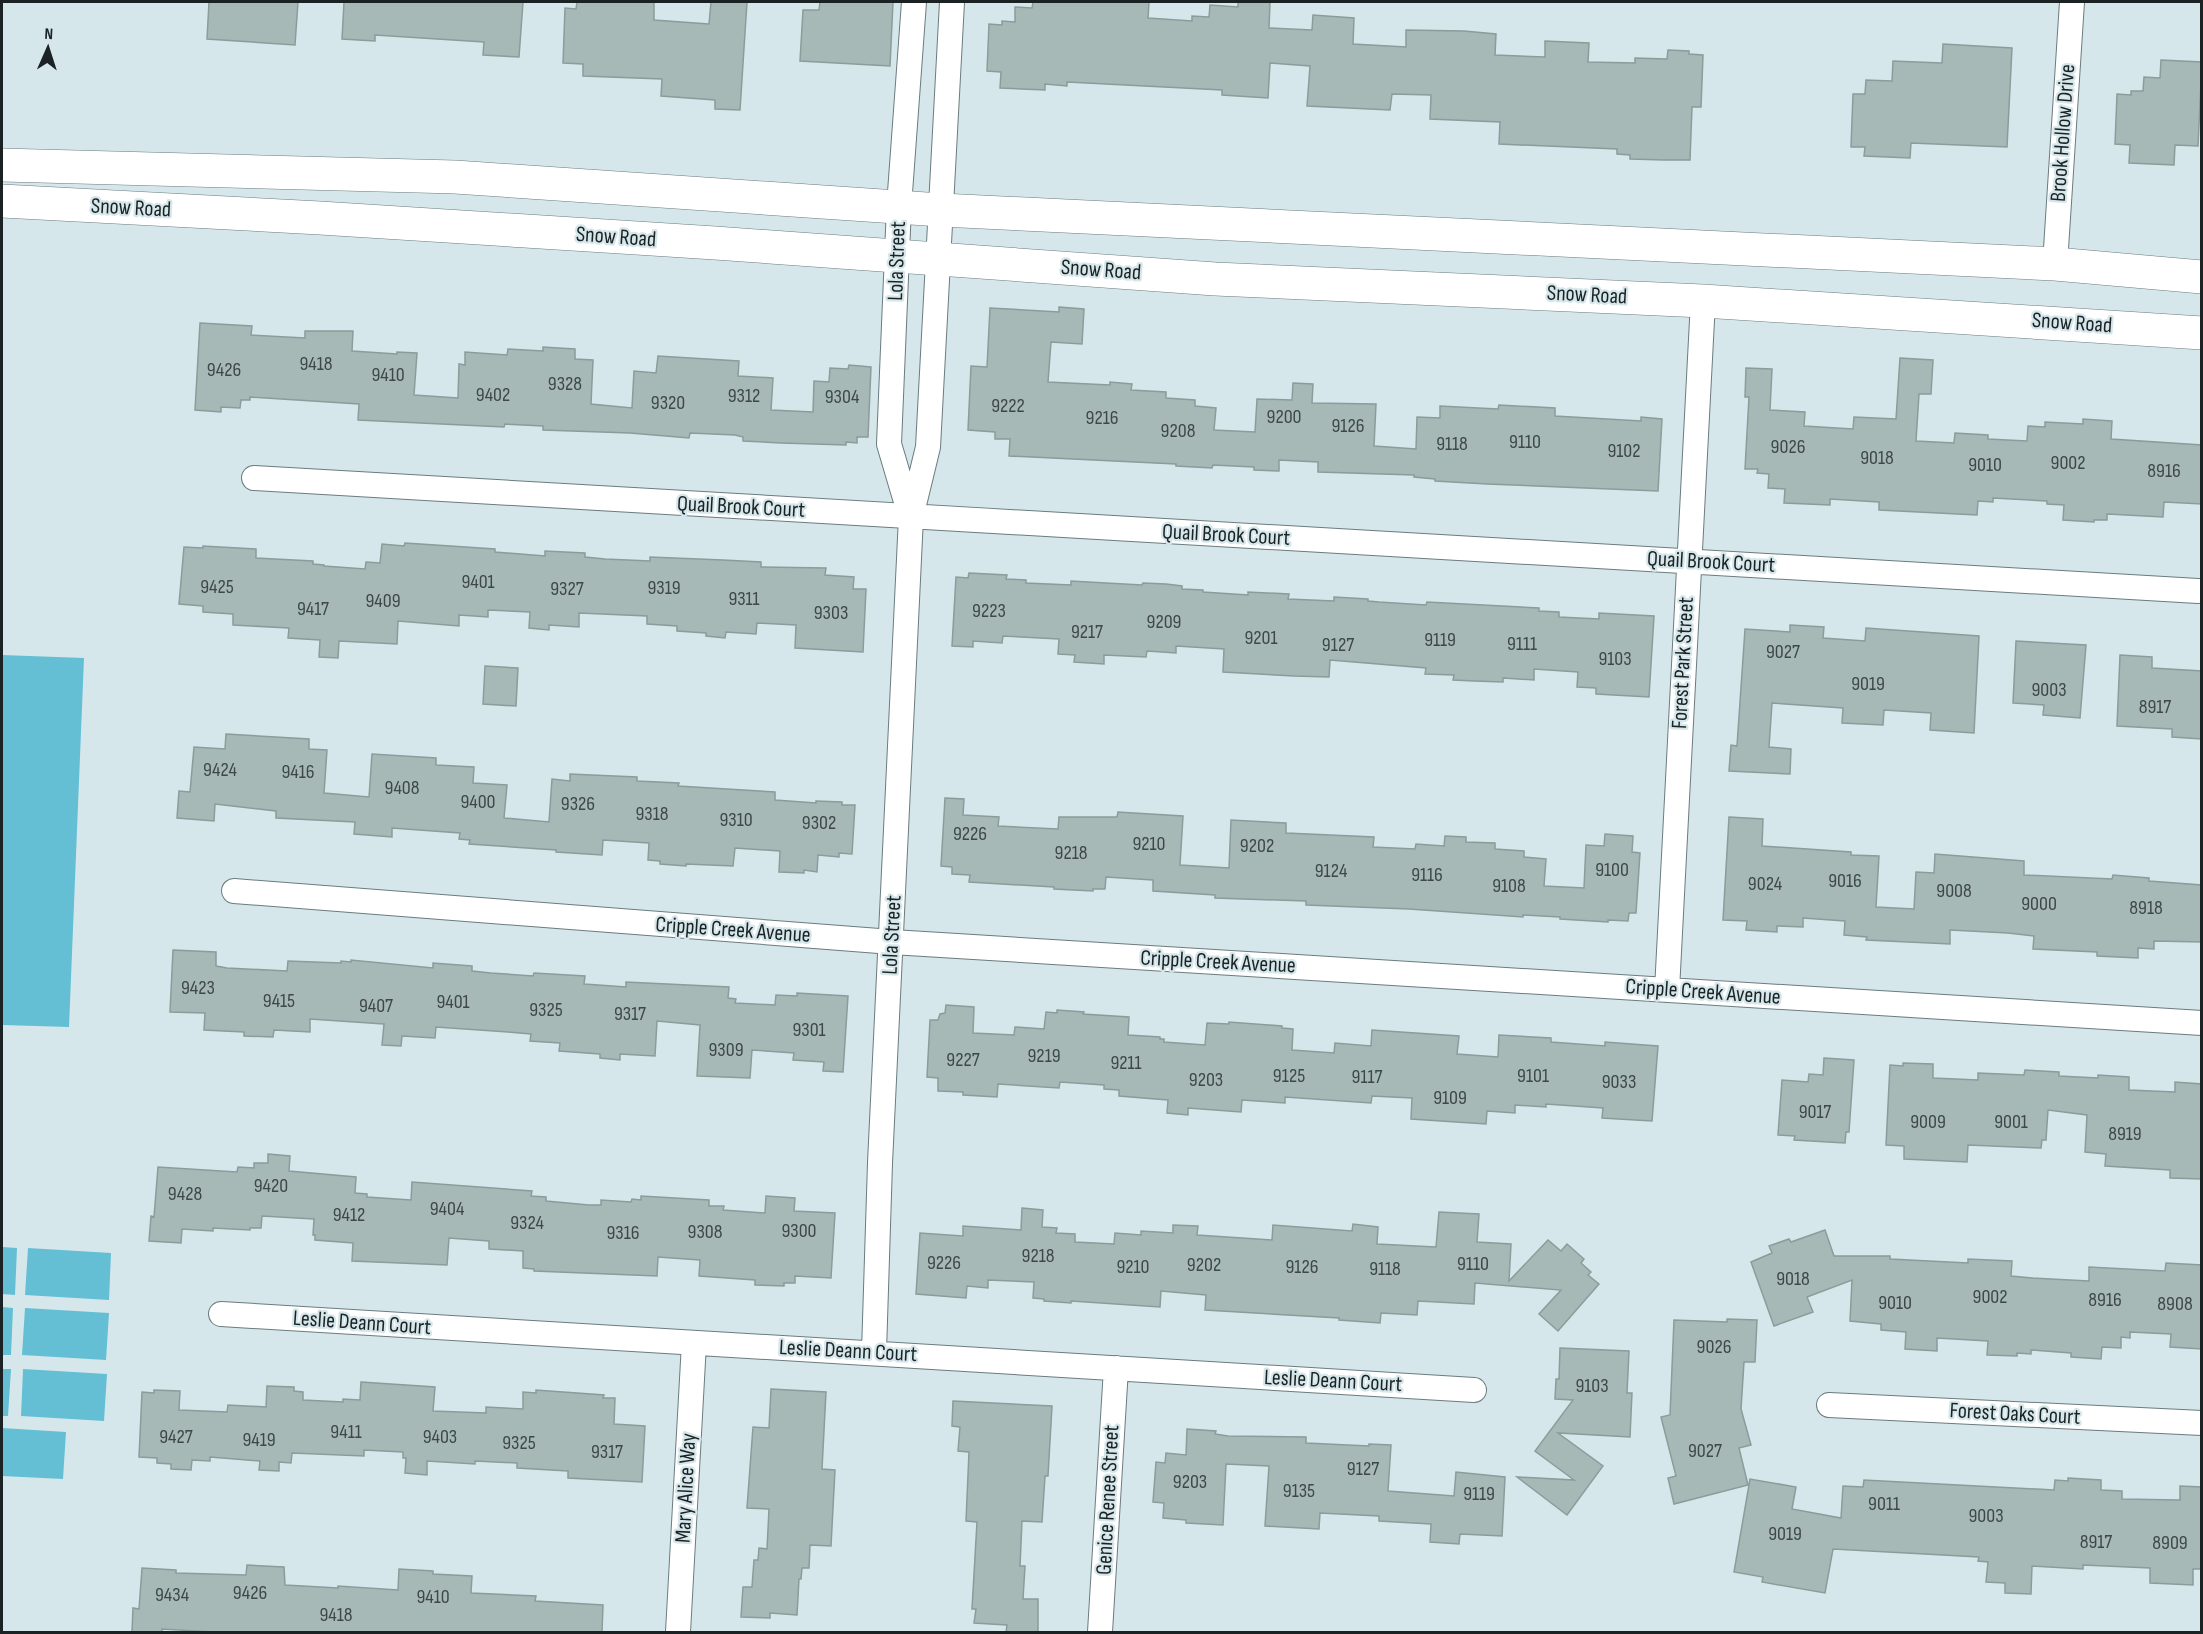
<svg xmlns="http://www.w3.org/2000/svg" width="2203" height="1634" font-family="'Sofia Sans Condensed',sans-serif">
<style>
.green{fill:#64bfd4}
.building{fill:#a7b9b7;stroke:#8b9c9b;stroke-width:1.5}
.lines{fill:none;stroke-linecap:round;stroke-linejoin:round}
.minor-casing{stroke:#6b7b7f;stroke-width:26}
.secondary-casing{stroke:#6b7b7f;stroke-width:34}
.minor{stroke:#fff;stroke-width:24}
.secondary{stroke:#fff;stroke-width:33}
.labels{text-anchor:middle;dominant-baseline:central;stroke-width:4.5;stroke-linejoin:round;paint-order:stroke}
.number-label{font-size:20px;fill:#3e4848}
.street-label{font-size:22px;fill:#1b2223;stroke:#d6e7ec}
</style>
<rect width="100%" height="100%" fill="#d6e7ec"/>
<path class="green" d="M2,655l82,3 -15,369 -67,-2z
M2,1247l15,1 -2,47 -13,-1z
M28,1248l83,5 -2,47 -84,-5z
M2,1307l11,1 -2,47h-9z
M25,1308l84,5 -3,47 -84,-5z
M2,1369h9l-3,47h-6z
M23,1369l84,5 -3,47 -83,-5z
M2,1428l64,4 -3,47 -61,-3z"/>
<path class="building" d="M209,2h89l-3,43 -88,-6z
M344,2h179l-4,55 -36,-2 1,-13 -109,-7v6l-33,-2z
M577,2h77v18l55,4 2,-22h36l-7,108 -25,-1v-9l-54,-4 1,-17 -79,-3v-12l-20,-1 2,-55 11,1z
M820,2h73l-3,64 -90,-5 3,-51h16z
M1033,2h116l-1,16 44,3v-5l17,1 1,-12 28,2v-5h32l-1,26 43,2 1,-15 41,3 -1,26 53,3v-17l58,1 32,3 -1,21 50,2v-16l44,2 -1,19 47,1v-5l32,1 1,-9 21,1v3l14,1 -2,52h-9l-2,53h-26l-34,-1v-4l-13,-1v-5l-118,-5 1,-22 -70,-3 1,-24 -39,-1 -2,16 -83,-4 3,-40 -40,-3 -2,35 -46,-3v-5l-155,-8v4l-22,-2v6l-45,-2 1,-16 -14,-1 2,-47 13,1v-4l13,1v-15l17,1z
M1943,44l69,4 -5,99 -96,-4 -1,15 -46,-2 1,-9h-14l2,-53h12l1,-14 26,1 1,-20 49,2z
M2161,60l41,2 -4,84 -23,-1 -1,20 -45,-2 1,-18 -15,-1 2,-50 14,1v-4h12l1,-14 16,1z
M1059,307l25,2 -2,35 -31,-2 -3,40 62,3v-3l22,2 -1,6 35,2v6l29,2v6l21,2 -2,22 41,2 2,-33 35,1 1,-17 20,1 -1,19 64,1 -2,42 42,3 1,-32 23,1v-12l58,3 1,-4 56,3v8l86,5v-4l21,2 -4,72 -171,-7 -52,-3v-2l-21,-2v-2l-96,-3v-10l-39,-2v11l-25,-1v-3l-41,-2 -1,3 -36,-2v-2l-167,-8 1,-17h-15v-7l-27,-2 3,-64 16,1 3,-59 69,4z
M200,323l52,3 -1,9 54,3v-7h48l-1,20 45,3v-2l20,1 -3,42 44,3 1,-34 6,1v-13l42,3 1,-6 35,2v-4l32,2v10l18,1 -2,44 41,4 2,-37 22,2 2,-17 81,5 -1,15 35,2 -2,32 42,2 1,-31 15,1 1,-14 18,1 1,-4 22,2 -3,70h-11v6l-11,-1v3l-65,-2 -38,-2v-4l-8,-2 -45,-2 -1,5 -59,-5 -87,-3v-4l-38,-2 -1,3 -146,-7 1,-16 -109,-7v3h-9l-1,8 -19,-1v5l-26,-2z
M1900,358l33,2 -2,34h-12l-3,47 38,2 1,-10 33,2v4l39,2 1,-15 17,1v-5l38,2v-5l29,2 -1,18 91,6v59l-38,-2 -1,15 -56,-3v6h-13v2l-31,-2 1,-15 -17,-1v-3l-54,-3v4l-15,-1 -1,14 -98,-5v-8l-49,-3v6l-46,-2 1,-14 -17,-1 1,-14 -12,-1 1,-4h-13l4,-72h-4l1,-29 26,1 -2,41 35,2 -1,14 49,3 1,-12 42,2z
M405,543l90,6v3l50,4v-5l40,2v4l20,2 45,2v-4l73,3 38,2v5l65,1 -1,7 29,2 -1,12h13l-3,63 -68,-4 1,-23 -39,-2 -1,11 -30,-2 -1,6 -19,-2v-3l-29,-2v-5l-30,-2v-8l-68,-3v14l-30,-2v5l-20,-2 1,-16 -42,-2v7l-29,-2v11l-61,-5 -1,23 -58,-3 -1,17 -19,-1 1,-17 -32,-2 1,-10 -56,-3v-11l-30,-2v-6l-24,-2 5,-57 19,1v-2l53,3v9l57,3v3l11,1v1l41,3 1,-7 14,1 2,-19 22,2z
M969,573l38,2 -1,4 20,1v3l45,2v-4l71,4 1,-2 23,1 16,2v3l21,1v2l45,3v-3l41,2 -1,5 46,2v-4l34,2v2l11,1 47,3 1,-3 112,6v3l20,1v5l40,2v-6l55,3 -5,81 -53,-3v-6l-19,-1 1,-15 -44,-3v11l-31,-2v4l-29,-1 -21,-1 1,-5 -29,-1 1,-6 -96,-8 -1,17 -35,-1 -71,-4 1,-23 -48,-3v7l-29,-2 -1,6 -42,-2v9l-30,-2 1,-7 -17,-1 1,-15 -56,-3 -1,7 -29,-2v6l-21,-1 4,-69 12,1z
M1790,625l34,2 -1,11 42,3 1,-13 113,8 -5,97 -44,-3 1,-17 -47,-3 -1,15 -41,-2 1,-15 -71,-5 -3,44 22,2 -1,25 -61,-3 2,-26 6,1 8,-117 45,3z
M2016,641l70,4 -6,73 -37,-3 1,-10 -31,-2z
M2120,655l32,2v11l50,3v68l-30,-2v-8l-55,-3z
M485,666l33,2 -2,38 -33,-2z
M226,734l83,5v10l18,1 -3,43 45,4 3,-43 64,4v7l38,2 -1,16 34,2 -3,33 45,4 3,-43 18,2v-7l67,3v4l42,2 -1,3 97,6v8l41,3v-2l26,1v3h13l-3,49 -13,-1v4l-21,-2 -1,17 -13,-2v3l-25,-1 1,-21 -45,-3 -2,18 -47,-2v2l-26,-2v-3l-12,-1 1,-17 -46,-3 -1,15 -46,-3v-2l-87,-6 1,-4 -11,-1 1,-6 -68,-5v9l-38,-3 1,-12 -79,-4v-7l-61,-7 -1,17 -37,-3 2,-27 11,1 4,-45 31,2z
M945,798l19,1 -1,16 36,2 -1,9 60,3 1,-12h58l1,-5 65,4 -3,49 49,3 2,-48 55,3v10l88,4 -1,10 42,2 1,-5 28,2 1,-10 21,1v5l29,1v6l29,2v6l22,2 -2,27 40,2 2,-43 18,1 1,-12 28,2 -1,16 8,1 -4,60h-7l-1,8 -20,-1v2l-48,-3v-2l-37,-2v2l-114,-8 -103,-4v-4l-91,-3v-3l-62,-4v-11l-47,-3 -1,12h-12v2l-39,-2v-2l-85,-5 1,-7 -18,-1v-7l-11,-1z
M1729,817l34,2 -1,27 89,6v3l28,1 -3,51 38,2 2,-37 18,1 1,-19 89,7v14l88,4 1,-4 36,3v3l53,4v57l-48,-1v8l-16,-1v10l-41,-2v-4l-64,-3 1,-13 -26,-3 -58,-3v14l-84,-4 1,-3 -23,-2 1,-14 -42,-3v9l-26,-1v6l-31,-2 1,-9 -24,-1z
M173,950l43,2v14l11,2 60,3 1,-10 53,2v-2l10,1v-2l82,8v-5l39,3v5l19,2 42,3 1,-3 51,3 -1,8 42,3v-5l103,5 -1,11 8,1 -1,4 40,2 1,-10 21,1v-3l51,3 -5,76 -20,-1 1,-9 -31,-2 1,-7 -42,-3 -2,28 -53,-2 3,-51 -43,-4 -2,35 -35,-2v6l-20,-2v-4l-41,-3 1,-8 -30,-2 1,-7 -23,-2 -72,-5 -1,11 -33,-2 -1,10 -19,-1 2,-21 -74,-5v13l-36,-2 -1,7 -29,-1v-4l-40,-2 1,-17 -35,-1z
M946,1005l28,2 -1,26 41,2 1,-8 29,2 2,-17 11,1v-3l27,2 -1,2 46,3 -1,18 32,2v2h4v3l41,3 2,-22 22,1v-2l53,4v2l11,1 -1,21 42,3 1,-10 36,3 1,-16 87,6 -2,18 41,3 1,-22 52,3v4l54,4v-4l53,4 -6,75 -50,-3 1,-10 -57,-4v3l-31,-2v8l-28,-2 -1,13 -75,-5 1,-21 -40,-2 -1,7 -86,-6v6l-43,-3 -1,12 -53,-4v7l-21,-2 1,-13 -49,-4v-6l-15,-1v-4l-44,-3 -1,6 -61,-4 -1,13 -34,-2v-3l-25,-1v-13l-11,-1 3,-57h8l2,-6 5,-1z
M1824,1058l30,2 -5,72h-3l-1,11 -51,-3 1,-4 -17,-1 4,-55 26,2 1,-8 14,1z
M1903,1063l30,1v14l45,2v-7l46,2 1,-5 34,2v4l39,2v-3l31,2v13l46,2v-10l27,2v95l-32,-1v-8l-65,-4 1,-12 -21,-2 2,-37 -39,-5 -2,30h-4l-1,8 -73,-3 -1,17 -63,-3v-13l-18,-1 4,-80 13,1z
M268,1154l22,2 -1,15 67,6 -1,16 12,1v3l44,3 1,-18 120,9 -1,5 15,1v4l43,4h12v-5l30,2 1,-3 9,1v-4l68,4v6h15l-1,4 42,3 1,-17 29,2 -1,13 41,2 -4,65 -36,-2v7h-11v3l-29,-1v-5l-56,-4 1,-16 -42,-3 -1,19 -123,-5v-2l-11,-1v-17l-34,-2v-8l-40,-3 -2,27 -95,-4 1,-18 -38,-3v-5h-2l1,-16 -52,-3 -1,12h-11v2l-37,-2v3l-31,-2 -1,14 -32,-2 2,-25 3,1 4,-50 79,5 1,-5 16,1v-5h14z
M1022,1208l21,2 -1,17 15,1 -1,5 19,1v8l39,2 1,-11 26,2v-4l32,2v-8l25,1 -1,9 75,5 1,-15 79,6 1,-7 25,3 -1,17 59,3 3,-35 40,2 -2,28 34,2 -2,37 39,-41 13,11 6,-7 17,15 -3,4 10,9 -3,3 11,9 -41,47 -19,-17 22,-24 -86,-7 -1,21 -56,-3 -1,14 -36,-2 -1,10 -41,-3v-2l-134,-8 1,-15 -45,-4 -1,16 -89,-6v2l-27,-2v-2l-11,-1 1,-16 -46,-2v8l-21,-2 -1,12 -50,-4 4,-61 43,3v-10l58,4z
M1825,1230l9,26h56v3l78,4v-4l44,2 -1,15 21,2 57,3v-14l76,4 1,-8 36,2v84l-32,-2 1,-13 -41,-2v6l-9,-1v11l-19,-1 -1,12 -30,-2v-4l-40,-3v4l-14,-1v3l-30,-1 1,-14 -51,-3v13l-32,-2 1,-17 -25,-2v-6l-31,-3 2,-41 -45,17 6,15 -39,14 -23,-64 21,-9 -3,-7 20,-7 2,3z
M1727,1319l30,1 -2,42h-11l-3,47 10,36 -12,3 9,37 -74,19 -6,-26 8,-2 -15,-59 9,-2 4,-95 53,2z
M1560,1348l69,3 -2,42h5l-2,44 -72,-4 45,33 -36,49 -50,-38 57,3 -39,-29 38,-51 -18,-1 1,-20h3z
M361,1382l74,5 -2,24 53,2v-6l37,2v-17l13,1v-3l68,5 -1,3h12l-1,26 31,2 -3,56 -74,-4v-7l-51,-3v-5l-42,-2v3l-48,-3v14l-22,-2 1,-15h-3v-6l-39,-2v6l-72,-3 -1,10 -12,-1v9l-20,-1 1,-9 -50,-4v4l-18,-1 -1,10 -20,-1v-5l-14,-1v-5l-18,-1 3,-65 12,1v-3l26,1 -1,19 48,2 1,-7 38,2 1,-21 27,1v4l9,1v8l40,2v-3l17,1z
M771,1389l55,3 -4,77 13,1 -4,76 -21,-1 -1,23h-7l-1,11h-2l-2,36 -27,-2v5l-29,-1 2,-30h9l2,-27h4l1,-12 8,1 2,-40 -22,-1 6,-81 16,1z
M953,1401l99,5 -4,70h-3l-3,46 -20,-1 -2,45h5l-2,33h15v33h-32l1,-7 -33,-2 2,-14h-4l5,-87 -11,-1 3,-69 -11,-1 2,-24 -8,-1z
M1187,1429l29,2 -1,3 13,2 78,1v6l63,3v-2l22,1 -3,46 66,5 2,-24 49,5 -3,59 -42,-2 -1,10 -29,-2 1,-18 -52,-3v-5l-59,-3 -1,16 -54,-3 4,-60 -43,-2 -3,61 -37,-2v-3l-23,-2 1,-15 -11,-1 3,-40 9,1 1,-10 20,2z
M2068,1478l33,2v10l21,1v8l58,1v-14l22,1v82h-9v16l-43,-2v-15l-67,-3v4l-51,-3 -1,28 -26,-1v-10l-19,-1 2,-20 -10,-1 1,-4 -146,-8 -8,44 -63,-11 1,-5 -29,-5 16,-93 46,8 -4,22 49,9 2,-32 20,1 1,-7 190,10 1,-10 13,1z
M247,1565l37,2 1,18 53,3v-2l60,4 1,-21 34,2v3l39,2 -1,17 65,3 -1,5 68,4 -1,27h-390l-50,-3v3h-30l1,-24 6,1 3,-41 34,2v3l70,2z"/>
<g class="lines">
<defs>
<path id="minor" d="M2055,264l17,-262
M254,478l1944,113
M910,515l-21,-71 10,-238 15,-204
M234,891l658,51 1310,81
M1667,990l36,-689
M221,1314l1253,76
M874,1352l6,-189 31,-646 17,-70 24,-445
M1829,1405l373,18
M678,1632l16,-289
M1100,1632l16,-264"/>
<path id="secondary" d="M2,165l453,12 486,33 1114,54 147,13
M2,201l318,17 395,25 500,36 488,22 499,32"/>
</defs>
<use href="#minor" class="minor-casing"/>
<use href="#secondary" class="secondary-casing"/>
<use href="#minor" class="minor"/>
<use href="#secondary" class="secondary"/>
</g>
<g class="labels">
<g class="number-label">
<text x="316" y="364">9418</text>
<text x="224" y="370">9426</text>
<text x="388" y="375">9410</text>
<text x="565" y="384">9328</text>
<text x="493" y="395">9402</text>
<text x="744" y="396">9312</text>
<text x="842" y="397">9304</text>
<text x="668" y="403">9320</text>
<text x="1008" y="406">9222</text>
<text x="1284" y="417">9200</text>
<text x="1102" y="418">9216</text>
<text x="1348" y="426">9126</text>
<text x="1178" y="431">9208</text>
<text x="1525" y="442">9110</text>
<text x="1452" y="444">9118</text>
<text x="1788" y="447">9026</text>
<text x="1624" y="451">9102</text>
<text x="1877" y="458">9018</text>
<text x="2068" y="463">9002</text>
<text x="1985" y="465">9010</text>
<text x="2164" y="471">8916</text>
<text x="478" y="582">9401</text>
<text x="217" y="587">9425</text>
<text x="664" y="588">9319</text>
<text x="567" y="589">9327</text>
<text x="744" y="599">9311</text>
<text x="383" y="601">9409</text>
<text x="313" y="609">9417</text>
<text x="989" y="611">9223</text>
<text x="831" y="613">9303</text>
<text x="1164" y="622">9209</text>
<text x="1087" y="632">9217</text>
<text x="1261" y="638">9201</text>
<text x="1440" y="640">9119</text>
<text x="1522" y="644">9111</text>
<text x="1338" y="645">9127</text>
<text x="1783" y="652">9027</text>
<text x="1615" y="659">9103</text>
<text x="1868" y="684">9019</text>
<text x="2049" y="690">9003</text>
<text x="2155" y="707">8917</text>
<text x="220" y="770">9424</text>
<text x="298" y="772">9416</text>
<text x="402" y="788">9408</text>
<text x="478" y="802">9400</text>
<text x="578" y="804">9326</text>
<text x="652" y="814">9318</text>
<text x="736" y="820">9310</text>
<text x="819" y="823">9302</text>
<text x="970" y="834">9226</text>
<text x="1149" y="844">9210</text>
<text x="1257" y="846">9202</text>
<text x="1071" y="853">9218</text>
<text x="1612" y="870">9100</text>
<text x="1331" y="871">9124</text>
<text x="1427" y="875">9116</text>
<text x="1845" y="881">9016</text>
<text x="1765" y="884">9024</text>
<text x="1509" y="886">9108</text>
<text x="1954" y="891">9008</text>
<text x="2039" y="904">9000</text>
<text x="2146" y="908">8918</text>
<text x="198" y="988">9423</text>
<text x="279" y="1001">9415</text>
<text x="453" y="1002">9401</text>
<text x="376" y="1006">9407</text>
<text x="546" y="1010">9325</text>
<text x="630" y="1014">9317</text>
<text x="809" y="1030">9301</text>
<text x="726" y="1050">9309</text>
<text x="1044" y="1056">9219</text>
<text x="963" y="1060">9227</text>
<text x="1126" y="1063">9211</text>
<text x="1289" y="1076">9125</text>
<text x="1533" y="1076">9101</text>
<text x="1367" y="1077">9117</text>
<text x="1206" y="1080">9203</text>
<text x="1619" y="1082">9033</text>
<text x="1450" y="1098">9109</text>
<text x="1815" y="1112">9017</text>
<text x="1928" y="1122">9009</text>
<text x="2011" y="1122">9001</text>
<text x="2125" y="1134">8919</text>
<text x="271" y="1186">9420</text>
<text x="185" y="1194">9428</text>
<text x="447" y="1209">9404</text>
<text x="349" y="1215">9412</text>
<text x="527" y="1223">9324</text>
<text x="799" y="1231">9300</text>
<text x="705" y="1232">9308</text>
<text x="623" y="1233">9316</text>
<text x="1038" y="1256">9218</text>
<text x="944" y="1263">9226</text>
<text x="1473" y="1264">9110</text>
<text x="1204" y="1265">9202</text>
<text x="1133" y="1267">9210</text>
<text x="1302" y="1267">9126</text>
<text x="1385" y="1269">9118</text>
<text x="1793" y="1279">9018</text>
<text x="1990" y="1297">9002</text>
<text x="2105" y="1300">8916</text>
<text x="1895" y="1303">9010</text>
<text x="2175" y="1304">8908</text>
<text x="1714" y="1347">9026</text>
<text x="1592" y="1386">9103</text>
<text x="346" y="1432">9411</text>
<text x="176" y="1437">9427</text>
<text x="440" y="1437">9403</text>
<text x="259" y="1440">9419</text>
<text x="519" y="1443">9325</text>
<text x="1705" y="1451">9027</text>
<text x="607" y="1452">9317</text>
<text x="1363" y="1469">9127</text>
<text x="1190" y="1482">9203</text>
<text x="1299" y="1491">9135</text>
<text x="1479" y="1494">9119</text>
<text x="1884" y="1504">9011</text>
<text x="1986" y="1516">9003</text>
<text x="1785" y="1534">9019</text>
<text x="2096" y="1542">8917</text>
<text x="2170" y="1543">8909</text>
<text x="250" y="1593">9426</text>
<text x="172" y="1595">9434</text>
<text x="433" y="1597">9410</text>
<text x="336" y="1615">9418</text>
</g>
<g class="street-label">
<text transform="translate(2063 133) rotate(-86)">Brook Hollow Drive</text>
<text transform="translate(131 208) rotate(3)">Snow Road</text>
<text transform="translate(616 237) rotate(4)">Snow Road</text>
<text transform="translate(897 261) rotate(-88)">Lola Street</text>
<text transform="translate(1101 270) rotate(4)">Snow Road</text>
<text transform="translate(1587 295) rotate(3)">Snow Road</text>
<text transform="translate(2072 323) rotate(4)">Snow Road</text>
<text transform="translate(741 507) rotate(3)">Quail Brook Court</text>
<text transform="translate(1226 535) rotate(3)">Quail Brook Court</text>
<text transform="translate(1711 562) rotate(3)">Quail Brook Court</text>
<text transform="translate(1683 663) rotate(-87)">Forest Park Street</text>
<text transform="translate(733 930) rotate(4)">Cripple Creek Avenue</text>
<text transform="translate(892 935) rotate(-87)">Lola Street</text>
<text transform="translate(1218 962) rotate(3)">Cripple Creek Avenue</text>
<text transform="translate(1703 992) rotate(4)">Cripple Creek Avenue</text>
<text transform="translate(362 1323) rotate(4)">Leslie Deann Court</text>
<text transform="translate(848 1351) rotate(3)">Leslie Deann Court</text>
<text transform="translate(1333 1381) rotate(3)">Leslie Deann Court</text>
<text transform="translate(2015 1414) rotate(3)">Forest Oaks Court</text>
<text transform="translate(686 1488) rotate(-87)">Mary Alice Way</text>
<text transform="translate(1108 1500) rotate(-87)">Genice Renee Street</text>
</g>
</g>
<rect width="2203" height="1634" fill="none" stroke="#1b2223" stroke-width="6"/>
<g transform="translate(48 48) rotate(3)" stroke="#d6e7ec" stroke-width="4.5" paint-order="stroke">
<path d="M0-4.5L10 22L0 15L-10 22Z" fill="#1b2223"/>
<text y="-9" font-size="16" font-weight="bold" text-anchor="middle" fill="#1b2223">N</text>
</g>
</svg>
